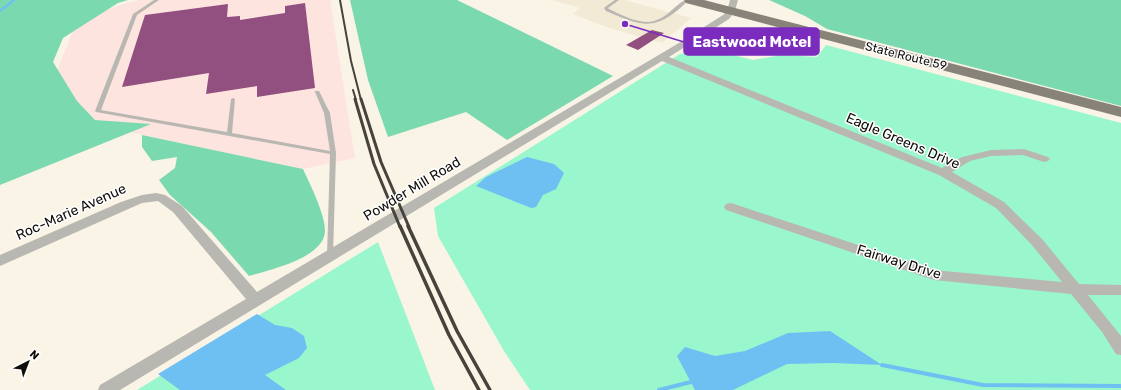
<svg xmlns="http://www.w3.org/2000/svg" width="1121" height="390" font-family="Rubik,sans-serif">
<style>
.commercial{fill:#f3ead5}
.industrial{fill:#fee4df}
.green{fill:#9af6cc}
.forest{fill:#7bd9b0}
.water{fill:#6ec0f3}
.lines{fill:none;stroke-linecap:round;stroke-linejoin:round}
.stream-far1{stroke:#6ec0f3;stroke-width:2.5}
.stream{stroke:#6ec0f3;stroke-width:4}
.building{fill:#925080}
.lane{fill:#b9b7b1;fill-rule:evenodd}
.street{fill:#b9b7b1;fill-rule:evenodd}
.primary{fill:#888379;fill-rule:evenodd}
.rail-far2{stroke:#46433d;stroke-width:2}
.rail-far1{stroke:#46433d;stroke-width:3}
.rail{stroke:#46433d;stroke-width:3.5}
.labels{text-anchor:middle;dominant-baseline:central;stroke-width:3;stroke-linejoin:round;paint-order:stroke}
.far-street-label{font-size:12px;fill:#0f0d09;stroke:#fff}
.street-label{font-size:14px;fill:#0f0d09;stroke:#fff}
.leader{fill:none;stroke:#7b2cbf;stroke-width:1.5}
.callout-dot{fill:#7b2cbf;stroke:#fff;stroke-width:1.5}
.callout{fill:#7b2cbf;stroke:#7b2cbf;stroke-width:1.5}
.callout-label{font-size:15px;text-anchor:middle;font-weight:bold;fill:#fff}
</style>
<rect width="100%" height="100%" fill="#faf4e6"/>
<path class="commercial" d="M552,0h73l66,18 -29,25 -53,-15 -36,-14 7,-6z"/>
<path class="industrial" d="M138,0h192l25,158 -52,11 -216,-46 -42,-22 33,-83z"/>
<path class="green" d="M826,45l295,78v267h-591l-26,-39 -66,-115 -4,-28 246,-154 25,-6 48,12 28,-5 36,2z
M378,242l57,148h-298z"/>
<path class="forest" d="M0,0h128l-10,3 -55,35 -10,24 24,39 18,19 56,4 -151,61z
M350,0h107l156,76 -106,64 -41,-28 -78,25 -20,-57z
M769,0h352v106l-294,-77 -22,-13z
M142,135l161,34c7,15 23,47 22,63 -2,26 -55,38 -76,44l-38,-44 -41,-37 -11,-15 16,-12 2,-11 -25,4 -10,-14z"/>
<path class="water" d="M527,157l27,7 10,9 -8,16 -13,6 -7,12 -5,1 -55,-22 10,-9z
M257,314l18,11 17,3 12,8 3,12 -8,10 -34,17 21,15h-106l-22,-16z
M830,331l52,34 -48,-2 -47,1 -54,26h-38l-18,-34 8,-9 30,9 30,-5 43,-18z"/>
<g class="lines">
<path class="stream-far1" d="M0,11l14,-11"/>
<path class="stream" d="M882,365l101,20 138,1
M659,390l32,-8"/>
</g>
<path class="building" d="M305,3l10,85 -58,9v-11l-51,8 3,-21 -87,14 23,-72 83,-11 -1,13 13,-1v4l45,-7v-7z
M652,30l12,3 -26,17 -12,-5z"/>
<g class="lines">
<path class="lane" d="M154,0h5l-22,15 -36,95 126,22 4,-33 2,-1 2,1 -3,34 98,18 -6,-38 -9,-21v-1h4l11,22 6,40 -3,103 -1,2h-4l-1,-2 3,-102 -234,-42 -1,-1 38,-97z
M615,0h4l-11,8 1,1c13,6 30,16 45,12 7,-2 14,-7 19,-12 5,-4 9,-9 16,-9 -32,31 -44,28 -83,11l-2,-3 1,-1z"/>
<path class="street" d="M730,0h8l-3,11 -6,8 -60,38 273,111 20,-11 29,-7 33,-1 24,8 2,2 -2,2 -4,1 -21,-7 -32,1 -21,5 -18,11 52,30 38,37 37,45 42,1v10h-33l33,41v19l-5,-1 -14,-22 -31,-38 -137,-14 -208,-70 -2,-3 2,-3 4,-1 4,1 200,66 128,12 -30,-37 -36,-37 -57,-33 -277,-114 -542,329h-22l2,-5 146,-86 -73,-87 -15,-11 -16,2 -142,63v-11l121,-53 21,-7 14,-2 9,2 17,11 75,86 422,-249 44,-28 4,-4z"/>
<path class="primary" d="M684,0h20l417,107v10l-435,-114z"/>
<path class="rail-far2" d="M340,0l11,61 10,39
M353,90l3,10"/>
<path class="rail-far1" d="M355,99l19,65 26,63
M361,99l20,63 28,65"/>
<path class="rail" d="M400,226l49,109 30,55
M408,226l49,105 33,59"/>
</g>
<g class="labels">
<g class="far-street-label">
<text transform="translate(906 56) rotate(14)">State Route 59</text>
</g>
<g class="street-label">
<text transform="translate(903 141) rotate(23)">Eagle Greens Drive</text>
<text transform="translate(412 189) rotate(-31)">Powder Mill Road</text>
<text transform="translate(71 212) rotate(-24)">Roc-Marie Avenue</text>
<text transform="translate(899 262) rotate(17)">Fairway Drive</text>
</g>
</g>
<path class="leader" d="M625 24L684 42"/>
<circle class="callout-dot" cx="625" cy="24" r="4"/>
<rect class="callout" x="684" y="28" width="135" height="27" rx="4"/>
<g class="callout-label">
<text x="752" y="47">Eastwood Motel</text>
</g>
<g transform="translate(28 362) rotate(42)" stroke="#ffffff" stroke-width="3" paint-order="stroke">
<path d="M0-3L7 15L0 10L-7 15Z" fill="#0f0d09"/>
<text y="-6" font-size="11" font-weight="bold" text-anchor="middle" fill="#0f0d09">N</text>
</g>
</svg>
